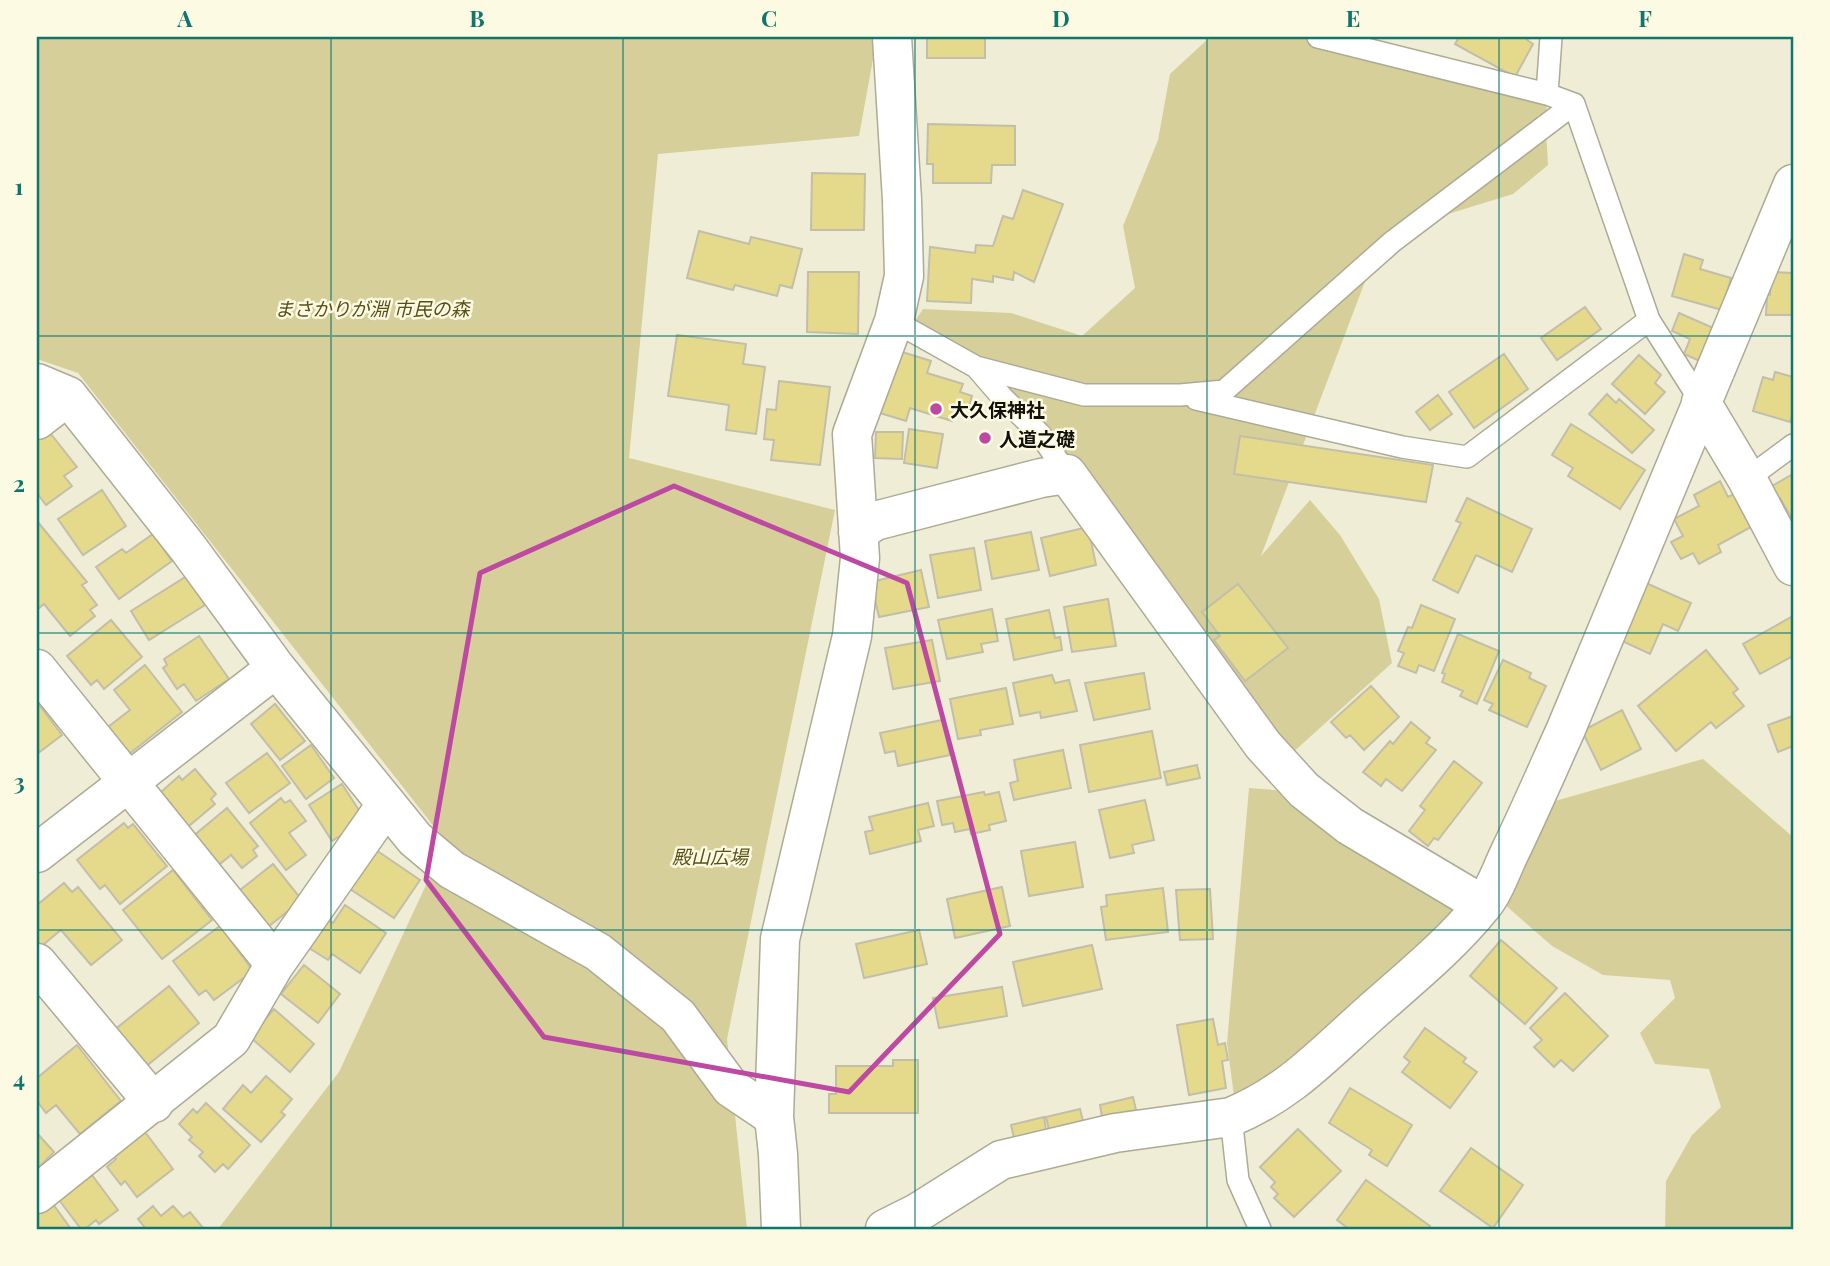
<svg xmlns="http://www.w3.org/2000/svg" width="1830" height="1266" font-family="'Playfair Display','Noto Sans JP',serif">
<style>
.green{fill:#d6cf9a}
.building{fill:#e5da8c;stroke:#c1bea9;stroke-width:2}
.lines{fill:none;stroke-linecap:round;stroke-linejoin:round}
.service-casing{stroke:#adaa95;stroke-width:24}
.minor-casing{stroke:#adaa95;stroke-width:41}
.service{stroke:#fff;stroke-width:21}
.minor{stroke:#fff;stroke-width:38}
.marked{fill:none;stroke:#be49a2;stroke-width:5;stroke-linejoin:round}
.grid{fill:none;stroke:#0f766e;stroke-width:2;stroke-opacity:0.55}
.poi-dot{fill:#be49a2;stroke:#fdfae4;stroke-width:2.5}
.labels{text-anchor:middle;dominant-baseline:central;stroke-width:5;stroke-linejoin:round;paint-order:stroke}
.park-label{font-size:19px;font-style:italic;fill:#585015;stroke:#fdfae4}
.poi-label{font-size:19px;font-weight:bold;fill:#12110a;stroke:#fdfae4;text-anchor:start}
.neatline{fill:none;stroke:#0f766e;stroke-width:2.5}
.grid-label{font-size:23px;text-anchor:middle;font-weight:bold;fill:#0f766e}
</style>
<rect width="100%" height="100%" fill="#f0edd7"/>
<path class="green" d="M37,37h840l-18,99 -201,18 -29,304 206,52 -108,529 20,190h-529l121,-157 107,-230 -368,-469 -41,-14z
M1210,37h108l229,57 -1,36 2,35 -35,29 -130,40 -122,322 49,-56 30,35 39,64 13,64 -112,101 -213,-291 -91,-106 -67,-37 14,-21 88,4 71,23 53,-48 -12,-62 35,-86 12,-66z
M1703,759l90,78v392h-128l1,-48 26,-46 29,-28 -12,-38 -54,-5 -15,-31 35,-35 -5,-18 -67,-5 -51,-29 -49,-43 45,-100z
M1249,788l38,3 170,119 -137,137 -86,49 -7,-53z"/>
<path class="building" d="M927,37h58v21h-58z
M1459,37h70l-2,3 6,4 -18,33 -60,-33z
M928,124l87,2v39h-23l-1,18h-58v-19h-6z
M812,173l53,1 -1,56h-53z
M1023,190l40,14 -29,78 -20,-10 -1,8 -20,-4v6l-21,-3 -1,24 -44,-2 3,-54 45,6 1,-8 17,1 10,-30 10,3z
M699,231l50,13 2,-7 51,12 -10,39 -12,-3 -3,11 -42,-11 -2,5 -46,-12z
M1684,254l19,6 -3,9 31,9 -9,32 -50,-14z
M808,272h51l-1,62 -51,-2z
M1771,272l22,1v42h-27l1,-20h3z
M1585,307l16,22 -44,31 -16,-22z
M1679,313l39,17 -14,33 -20,-9 6,-15 -18,-8z
M677,335l69,9 -3,20 22,3 -9,67 -30,-4 3,-25 -61,-9z
M899,351l32,10 -4,12 36,11 -3,8 12,4 -4,14 -12,-4 -4,15 -42,-13 -4,13 -26,-8z
M1504,354l24,35 -54,39 -25,-36z
M1639,355l22,20 -6,8 10,9 -20,22 -33,-30z
M1775,372l18,5v36l-3,9 -37,-11 10,-34 10,3z
M779,381l51,6 -10,78 -49,-5 3,-20 -10,-1 3,-30 9,1z
M1607,394l9,9 3,-4 35,31 -22,23 -43,-39z
M1438,395l14,19 -22,16 -14,-18z
M1571,424l74,46 -25,39 -52,-33 5,-8 -21,-13z
M47,429l30,38 -13,9 8,10 -26,19 -9,-12v-56z
M909,429l34,5 -6,34 -33,-5z
M876,432h27l-1,27 -27,-1z
M1240,436l193,29 -7,37 -192,-28z
M1793,474v47l-13,-23 -8,4 -7,-12z
M1720,481l8,16 6,-3 17,33 -33,18 3,7 -22,12 -6,-11 -12,6 -10,-17 12,-6 -9,-17 25,-13 -5,-11z
M102,490l24,36 -43,29 -25,-36z
M1467,498l65,31 -20,43 -36,-17 -18,38 -25,-13 28,-57 -5,-2z
M37,521l50,61 -5,3 15,20 -7,5 5,6 -25,20 -26,-32 -6,5 -1,-2z
M1088,527l8,38 -46,11 -9,-38z
M1031,532l8,38 -47,9 -7,-38z
M153,534l19,27 -53,38 -23,-32 26,-18 4,4z
M974,548l7,42 -43,8 -8,-43z
M921,570l8,37 -50,10 -8,-35z
M187,576l18,29 -56,35 -18,-29z
M1646,583l45,20 -13,28 -15,-7 -13,30 -30,-14z
M1238,584l50,64 -43,33 -31,-41 6,-4 -18,-24z
M1108,599l8,47 -44,6 -8,-45z
M1421,605l34,14 -21,52 -15,-6 -3,8 -18,-7 6,-13 -6,-2 10,-24 4,1z
M992,609l6,32 -17,3 2,8 -36,7 -9,-39z
M1049,610l6,28 5,-1 2,13 -48,10 -8,-41z
M1793,616v40l-33,18 -17,-30z
M111,620l31,37 -38,32 -7,-9 -6,5 -24,-29z
M1458,634l41,17 -22,53 -17,-8 3,-5 -21,-9 3,-8 -3,-1z
M199,636l30,43 -33,22 -12,-17 -7,5 -14,-21 4,-3 -3,-6z
M932,640l8,41 -47,8 -8,-41z
M1706,650l32,39 -5,4 11,13 -28,22 -5,-6 -35,29 -38,-45z
M1503,660l28,13 -2,5 17,8 -19,41 -38,-17 4,-6 -9,-4z
M145,665l37,47 -53,42 -21,-27 22,-17 -16,-20z
M1144,673l6,36 -56,11 -9,-37z
M1052,675l3,8 14,-3 8,31 -36,7 -1,-6 -20,4 -7,-33z
M1371,686l28,31 -35,33 -14,-15 -4,3 -15,-16z
M1006,688l7,36 -33,6 1,5 -23,4 -8,-40z
M37,702l25,33 -25,19z
M275,704l30,37 -25,19 -29,-36z
M1622,710l19,39 -40,21 -19,-39z
M1793,716v30l-15,6 -10,-27z
M942,720l8,35 -52,11 -3,-15 -10,2 -5,-20z
M1411,722l19,16 -4,5 10,7 -34,41 -16,-12 -5,7 -18,-14 27,-31 3,3z
M1152,731l9,47 -72,14 -9,-47z
M311,745l23,33 -28,21 -24,-33z
M1063,750l8,38 -57,12 -4,-17 8,-2 -4,-21z
M267,753l23,30 -41,30 -23,-30z
M1454,761l28,22 -44,57 -4,-2 -6,8 -19,-15 16,-21 -5,-4z
M1197,765l3,13 -33,7 -3,-13z
M195,769l21,25 -5,5 4,5 -32,27 -17,-21 6,-5 -11,-13 18,-16 3,4z
M342,784l20,31 -13,8 3,5 -20,13 -23,-36z
M984,792l1,3 14,-3 7,29 -17,4 1,5 -19,4 -1,-5 -15,3 -2,-9 -11,2 -5,-24z
M281,798l4,5 5,-3 16,21 -17,12 17,22 -20,15 -36,-47z
M1145,800l9,40 -22,5 2,8 -24,5 -11,-48z
M928,803l6,23 -16,4 3,11 -51,13 -5,-22 8,-2 -4,-13z
M227,808l31,38 -5,4 4,6 -15,12 -11,-13 -16,13 -24,-30z
M124,823l4,5 5,-4 34,42 -47,38 -15,-19 -5,4 -23,-29z
M1075,842l8,45 -54,9 -8,-45z
M376,850l44,30 -26,38 -44,-29z
M273,864l29,36 -38,30 -29,-36z
M173,870l39,50 -50,39 -39,-49z
M64,883l8,9 6,-5 44,53 -31,25 -30,-35 -23,19 -1,-3v-41z
M1002,887l8,39 -55,12 -8,-39z
M1163,888l5,44 -62,8 -5,-33 6,-1 -1,-11z
M1210,889l3,50 -33,1 -4,-50z
M345,905l41,28 -26,40 -28,-19 -4,6 -19,-12 19,-28 5,3z
M220,926l33,45 -39,29 -8,-10 -7,5 -26,-34z
M919,930l8,34 -63,14 -8,-34z
M1501,940l56,48 -32,36 -55,-48z
M1092,945l10,44 -79,17 -10,-44z
M304,965l36,29 -22,29 -37,-29z
M169,986l30,37 -55,45 -31,-37z
M1002,987l5,29 -68,12 -6,-30z
M1565,993l43,43 -35,35 -12,-11 -7,7 -20,-20 8,-7 -12,-12z
M274,1009l40,35 -24,28 -40,-35z
M1213,1019l5,26 7,-2 3,17 -6,1 4,27 -37,7 -12,-70z
M1425,1028l41,30 -3,4 14,10 -27,36 -48,-36 8,-10 -6,-5z
M77,1045l44,56 -41,33 -24,-29 -10,8 -9,-12v-23z
M893,1060h25v53h-89v-19h7v-28h57z
M266,1076l26,23 -11,13 4,3 -24,27 -38,-33 20,-24 8,8z
M1350,1088l62,37 -25,41 -18,-11 3,-5 -43,-27z
M1133,1097l3,13 -34,7 -2,-12z
M206,1103l44,42 -22,24 -5,-5 -8,8 -16,-16 4,-4 -14,-12 3,-3 -13,-13 14,-15 4,4z
M1080,1109l3,12 -34,9 -3,-13z
M1044,1117l2,13 -32,8 -3,-13z
M142,1128l31,41 -36,28 -12,-16 -4,4 -14,-18 9,-8 -6,-7z
M1298,1129l43,42 -47,46 -20,-19 4,-4 -7,-7 4,-5 -15,-15z
M37,1133l17,19 -17,17z
M1471,1148l52,37 -30,43 -53,-37z
M92,1175l26,35 -19,14 -3,-4 -11,9h-4l-25,-33 22,-17 3,4z
M1366,1180l64,46 -2,3h-79l-12,-9z
M50,1200l21,29h-34v-20z
M153,1206l8,10 12,-10 10,11 7,-5 14,17h-58l-8,-10z"/>
<g class="lines">
<defs>
<path id="service" d="M1318,37l229,57 27,10 75,216 52,82
M1547,94l4,-57
M894,321l82,46 26,30 38,37 27,40
M976,367l108,28h96l44,-4 168,-149 182,-138
M1196,399l206,48 65,10 182,-137
M1747,479l46,-34
M1231,1117l7,63 22,49"/>
<path id="minor" d="M37,383l31,13 120,152 88,120 139,171 37,31 146,82 80,64 53,72 43,29
M1701,402l46,77 46,87
M37,420l31,-24
M858,532l17,-11 166,-43 26,-4 196,271 41,45 46,36 133,79
M37,669l238,295
M37,853l239,-185
M37,963l117,140
M37,1194l194,-155 44,-75 111,-159
M781,1229l-3,-75 -4,-37 6,-178 72,-303 8,-78 -8,-124 42,-113 10,-45 -2,-76 -10,-163
M885,1229l32,-16 84,-53 114,-27 116,-16c58,-24 91,-61 136,-101 38,-34 83,-70 115,-110 12,-14 19,-35 27,-52 20,-41 38,-83 57,-125l227,-545"/>
</defs>
<use href="#service" class="service-casing"/>
<use href="#minor" class="minor-casing"/>
<use href="#service" class="service"/>
<use href="#minor" class="minor"/>
</g>
<path class="marked" d="M674,486l233,97 93,351 -151,158 -305,-55 -118,-157 54,-307z"/>
<path class="grid" d="M331,37v1192M623,37v1192M915,37v1192M1207,37v1192M1499,37v1192M37,336h1756M37,633h1756M37,930h1756"/>
<g class="poi-dot">
<circle cx="936" cy="409" r="7"/>
<circle cx="985" cy="438" r="7"/>
</g>
<g class="labels">
<g class="park-label">
<text x="372" y="308">まさかりが淵 市民の森</text>
<text x="710" y="856">殿山広場</text>
</g>
<g class="poi-label">
<text x="950" y="409">大久保神社</text>
<text x="999" y="438">人道之礎</text>
</g>
</g>
<rect width="1830" height="1266" fill="none" stroke="#fdfae4" stroke-width="77"/>
<rect x="38" y="38" width="1754" height="1190" class="neatline"/>
<g class="grid-label">
<text x="185" y="27">A</text>
<text x="477" y="27">B</text>
<text x="769" y="27">C</text>
<text x="1061" y="27">D</text>
<text x="1353" y="27">E</text>
<text x="1645" y="27">F</text>
<text x="19" y="195">1</text>
<text x="19" y="492">2</text>
<text x="19" y="790">3</text>
<text x="19" y="1087">4</text>
</g>
</svg>
